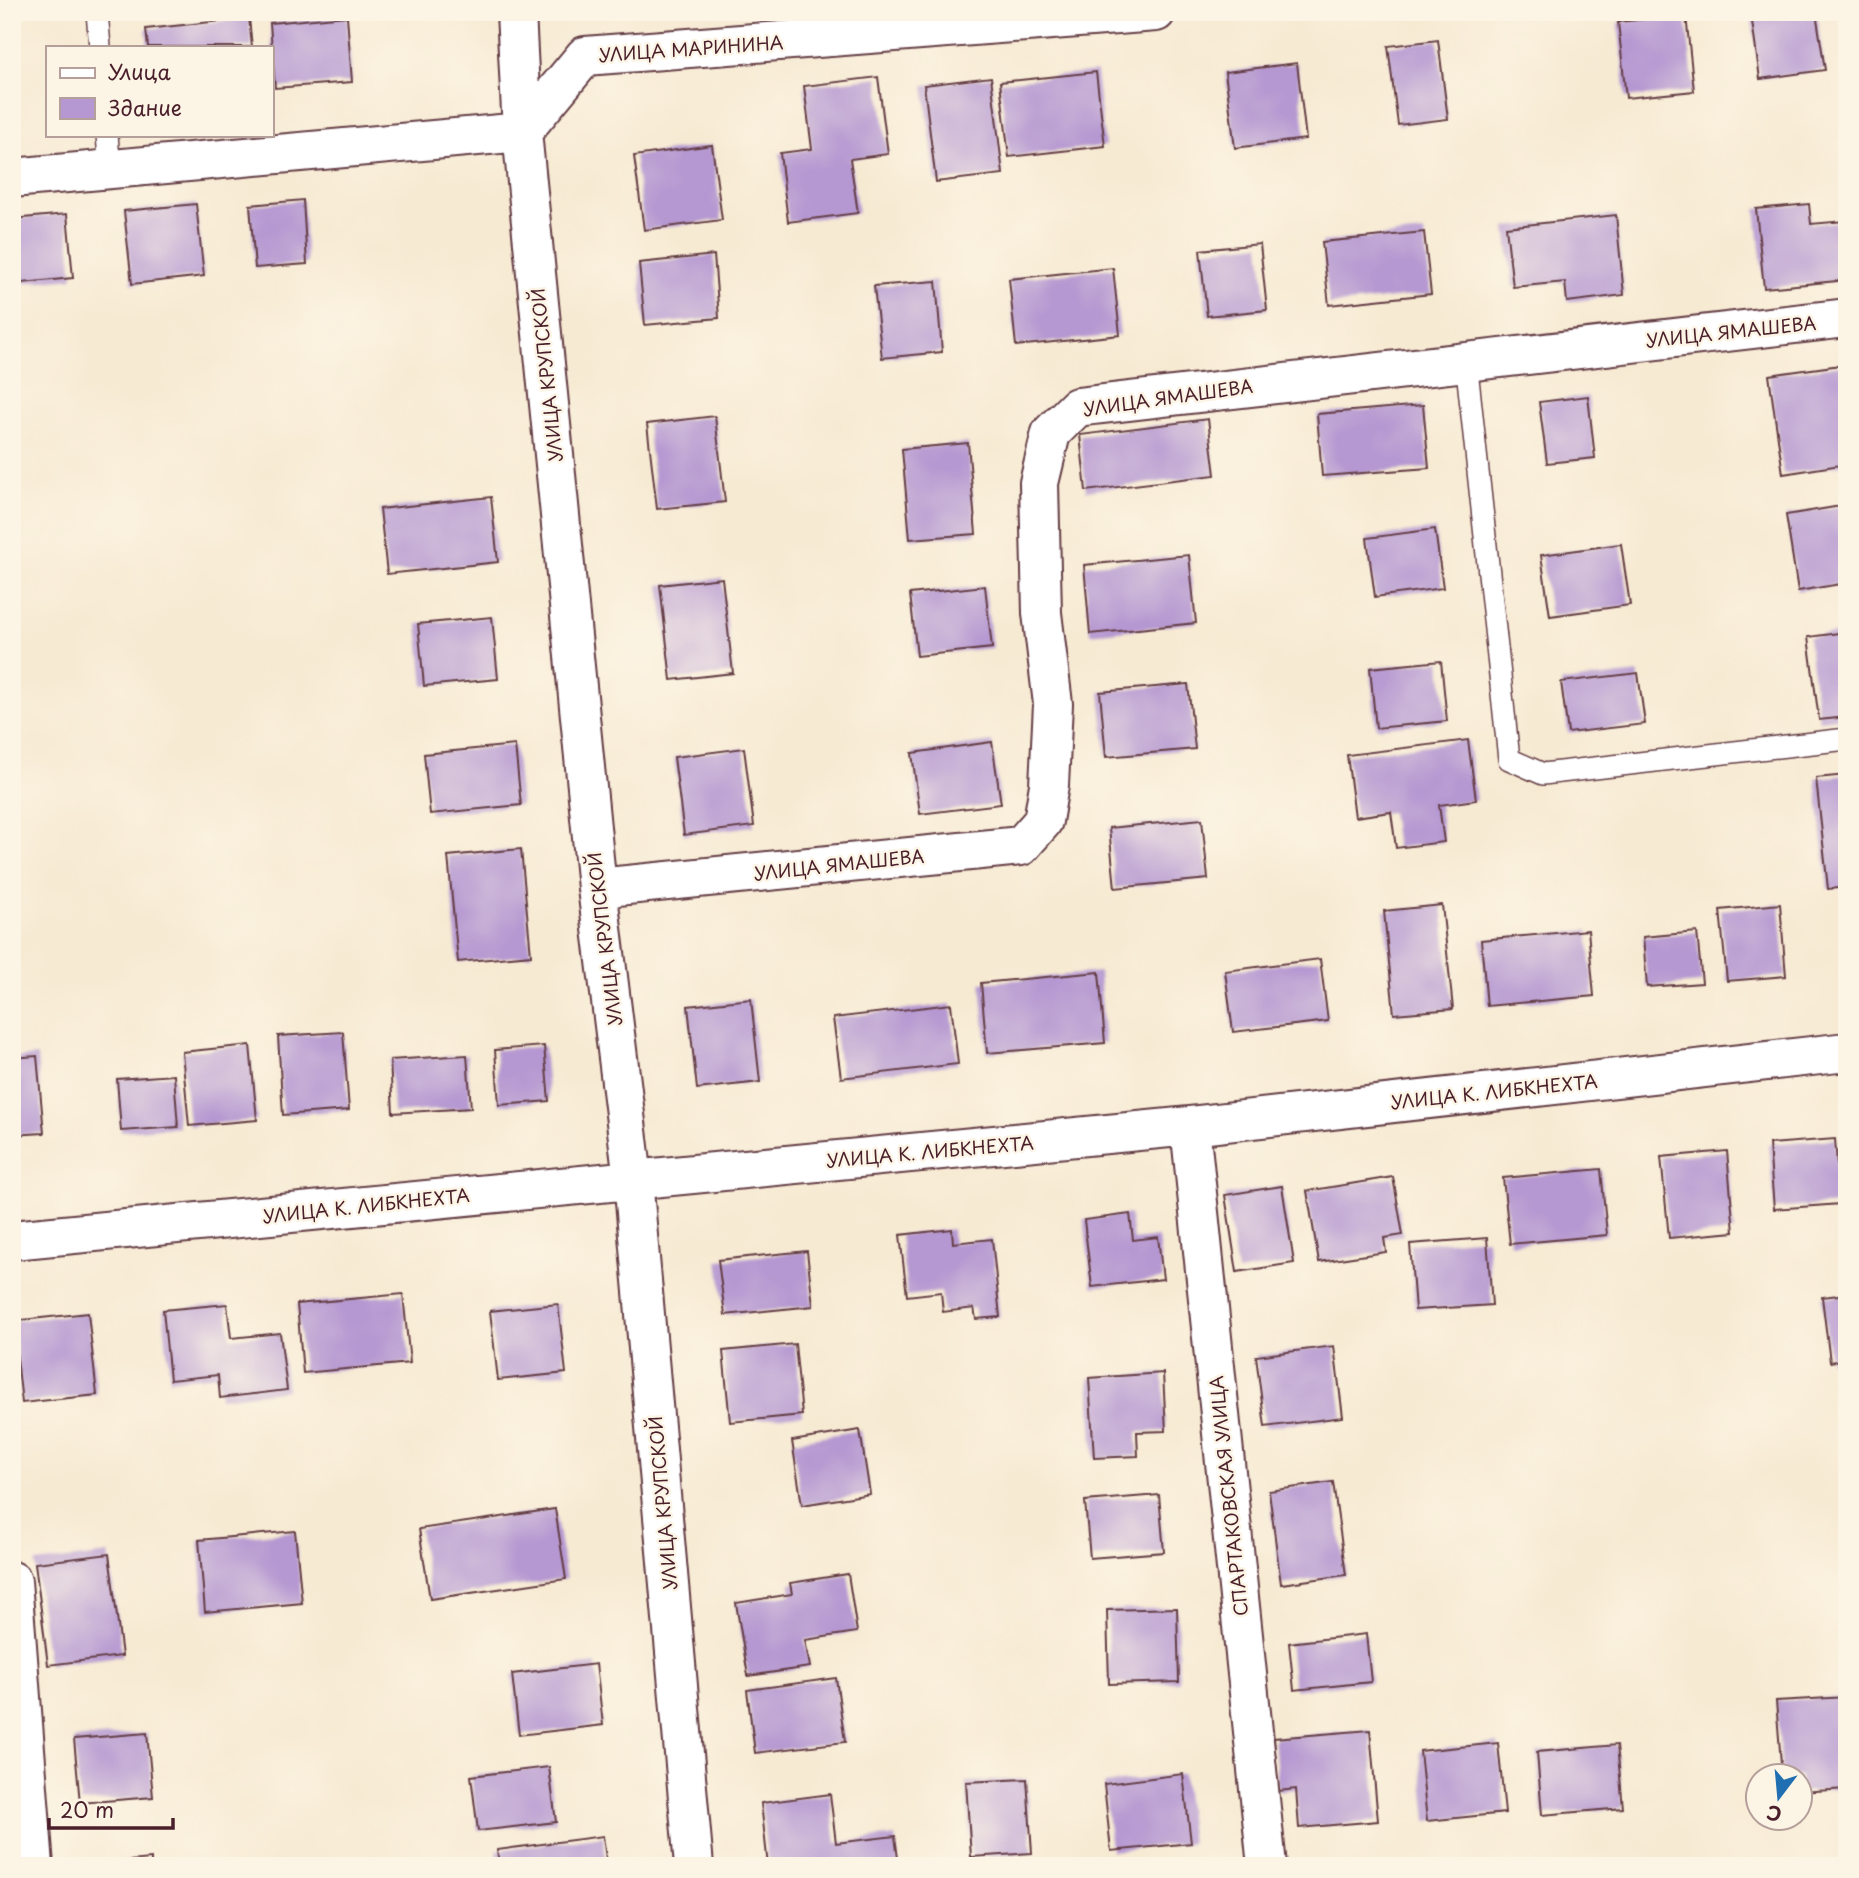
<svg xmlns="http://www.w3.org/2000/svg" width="1859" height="1878" font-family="'Playpen Sans',sans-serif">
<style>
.building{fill:#b598d1}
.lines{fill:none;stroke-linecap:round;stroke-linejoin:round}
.lane-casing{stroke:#643d44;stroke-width:24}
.street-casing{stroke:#643d44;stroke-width:42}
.lane{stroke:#fff;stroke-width:21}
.street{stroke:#fff;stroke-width:38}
.labels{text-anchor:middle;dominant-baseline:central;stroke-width:5;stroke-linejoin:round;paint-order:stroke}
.street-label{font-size:18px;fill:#4a1f2b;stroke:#fcf5e5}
</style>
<rect width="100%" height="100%" fill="#fcf5e5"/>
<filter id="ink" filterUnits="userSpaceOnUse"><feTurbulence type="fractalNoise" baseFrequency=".0143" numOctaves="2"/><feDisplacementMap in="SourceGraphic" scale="14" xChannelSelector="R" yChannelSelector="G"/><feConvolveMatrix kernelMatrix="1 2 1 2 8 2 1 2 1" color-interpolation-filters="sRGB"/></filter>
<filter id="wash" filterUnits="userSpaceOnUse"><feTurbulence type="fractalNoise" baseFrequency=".00686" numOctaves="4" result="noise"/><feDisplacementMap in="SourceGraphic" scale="28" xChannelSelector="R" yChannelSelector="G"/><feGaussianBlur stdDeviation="1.57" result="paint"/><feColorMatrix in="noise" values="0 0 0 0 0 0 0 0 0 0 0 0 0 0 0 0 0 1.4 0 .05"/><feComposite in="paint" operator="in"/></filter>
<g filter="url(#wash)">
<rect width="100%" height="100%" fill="#f7ead3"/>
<g id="blocks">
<path class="building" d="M1765,12h51l9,58 -65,9 -9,-65z
M1686,15l8,76 -68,7 -8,-76z
M347,16l5,66 -77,6 -5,-65z
M249,18l3,29h-104l-2,-18z
M1438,40l10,79 -50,6 -10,-79z
M1297,63l9,76 -71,9 -10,-76z
M1096,72l9,74 -96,11 -9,-75z
M878,77l10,77 -38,5 8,54 -70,9 -8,-69 32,-4 -8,-63z
M991,77l12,97 -67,8 -12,-97z
M712,145l10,75 -78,10 -10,-74z
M303,200l4,64 -52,4 -5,-63z
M196,204l8,72 -72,8 -8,-73z
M1809,204l2,20 34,-3 2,59 -83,8 -8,-79z
M67,214l6,64 -61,6v-65z
M1616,215l8,80 -57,7 -2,-20 -52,5 -7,-60z
M1424,232l7,62 -102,11 -7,-63z
M1260,244l7,66 -60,6 -7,-66z
M714,255l5,63 -74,7 -6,-62z
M1113,268l7,67 -104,11 -7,-67z
M936,281l6,71 -60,6 -8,-72z
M1841,365l6,41v58l-64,10 -14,-99z
M1588,396l7,62 -48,5 -8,-61z
M1423,405l6,63 -107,8 -5,-62z
M715,416l10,86 -68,7 -10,-85z
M1208,419l7,56 -129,16 -6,-56z
M968,443l8,91 -66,5 -8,-90z
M491,497l7,65 -111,12 -7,-65z
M1847,505v78l-49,8 -12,-76z
M1435,529l8,59 -68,9 -8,-59z
M1621,544l9,61 -80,11 -9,-61z
M1189,555l7,68 -106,11 -6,-69z
M722,578l11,95 -62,7 -11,-95z
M985,586l7,62 -75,8 -7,-62z
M492,617l6,62 -74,7 -6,-62z
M1847,632v85l-28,3 -11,-83z
M1441,661l6,60 -71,7 -6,-60z
M1638,673l7,51 -77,9 -7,-51z
M1188,684l7,65 -89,8 -6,-65z
M1468,740l8,60 -37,5 5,37 -48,6 -5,-36 -36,5 -8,-62z
M992,742l9,62 -81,10 -8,-61z
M515,745l6,60 -91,9 -6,-60z
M744,748l10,78 -70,9 -10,-78z
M1847,775v112l-19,2 -12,-111z
M1202,819l6,60 -93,9 -6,-60z
M521,849l10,106 -73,7 -10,-106z
M1780,904l6,72 -59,5 -7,-71z
M1442,905l11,104 -59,5 -10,-103z
M1588,930l6,66 -107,10 -6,-66z
M1697,932l5,51 -55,4 -4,-50z
M1320,959l8,62 -95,11 -8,-61z
M1099,972l6,71 -118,10 -6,-70z
M751,999l9,83 -63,7 -9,-83z
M951,1004l7,60 -117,14 -8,-60z
M343,1032l6,78 -66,5 -5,-79z
M250,1045l7,75 -68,6 -7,-74z
M544,1046l5,55 -50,4 -4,-55z
M467,1055l4,53 -78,5 -3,-53z
M37,1056l7,77 -32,2v-77z
M174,1075l4,52 -57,4 -4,-52z
M1835,1139l5,65 -66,5 -5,-65z
M1727,1151l7,81 -65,6 -8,-81z
M1601,1169l6,66 -97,9 -7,-66z
M1393,1177l10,58 -19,3 2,14 -67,10 -12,-71z
M1282,1186l12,77 -57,9 -12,-77z
M1130,1214l3,26 25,-3 5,42 -71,8 -8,-67z
M952,1229l1,14 39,-4 8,78 -24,2 -2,-11 -31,4 -2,-20 -34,4 -7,-61z
M1487,1238l5,67 -77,5 -5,-66z
M807,1251l6,55 -88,9 -7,-55z
M403,1294l7,69 -107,10 -6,-69z
M1847,1294v65l-17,3 -8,-65z
M227,1304l4,34 49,-5 7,57 -67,8 -2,-23 -48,5 -7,-70z
M558,1304l8,69 -68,7 -8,-69z
M88,1313l9,82 -75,8 -9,-82z
M795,1344l7,71 -72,7 -7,-71z
M1334,1346l9,71 -78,10 -9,-71z
M1163,1373l3,58 -29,1 1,24 -44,2 -5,-80z
M860,1430l10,64 -68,11 -10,-64z
M1333,1482l13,93 -65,9 -12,-93z
M1159,1495l5,57 -74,6 -5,-57z
M555,1509l11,70 -136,20 -11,-70z
M295,1531l7,72 -97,9 -6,-72z
M109,1554l13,102 -74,9 -13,-102z
M848,1574l9,58 -52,8 5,27 -62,9 -12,-73 56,-9 -2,-11z
M1177,1608l2,74 -70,2 -2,-74z
M1366,1634l5,48 -77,8 -5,-47z
M596,1664l7,61 -84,10 -7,-61z
M836,1678l9,64 -90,11 -8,-63z
M1847,1697v92l-47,3v-16h-18l-6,-75z
M1370,1730l8,91 -79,7 -3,-39 -18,2 -4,-53z
M147,1733l6,64 -73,6 -6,-64z
M1498,1743l7,70 -78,8 -7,-70z
M1617,1745l6,63 -81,7 -5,-63z
M549,1767l7,55 -78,9 -7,-55z
M1183,1774l8,69 -80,8 -7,-67z
M1027,1779l5,74 -61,4 -5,-75z
M830,1794l6,49 59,-7 4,30h-131l-7,-63z
M603,1836l4,30h-108l-2,-16z
M151,1859v7h-55v-2z"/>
</g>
</g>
<g filter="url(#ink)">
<use href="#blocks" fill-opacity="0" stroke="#643d44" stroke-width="2"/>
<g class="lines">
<defs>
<path id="lane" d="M97,12l3,35
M107,135l3,35
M1466,360l43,399 34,15 304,-35"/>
<path id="street" d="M516,12l6,120 75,756 36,291 61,687
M12,178l510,-46 63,-76 571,-44
M597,888l424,-42 22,-25 6,-36 4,-81 -11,-91 -3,-130 12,-50 26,-26 770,-89
M1190,1126l77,740
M12,1240l1178,-114 657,-74
M12,1581l22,285"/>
</defs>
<use href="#lane" class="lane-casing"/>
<use href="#street" class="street-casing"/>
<use href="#lane" class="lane"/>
<use href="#street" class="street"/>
</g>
</g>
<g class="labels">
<g class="street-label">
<text transform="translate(691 48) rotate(-4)">УЛИЦА МАРИНИНА</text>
<text transform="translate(1731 331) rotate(-6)">УЛИЦА ЯМАШЕВА</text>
<text transform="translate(546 375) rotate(-96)">УЛИЦА КРУПСКОЙ</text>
<text transform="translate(1168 397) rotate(-8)">УЛИЦА ЯМАШЕВА</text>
<text transform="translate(839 864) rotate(-6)">УЛИЦА ЯМАШЕВА</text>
<text transform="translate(604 939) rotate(-97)">УЛИЦА КРУПСКОЙ</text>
<text transform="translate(1494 1091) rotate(-6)">УЛИЦА К. ЛИБКНЕХТА</text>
<text transform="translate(930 1151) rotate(-5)">УЛИЦА К. ЛИБКНЕХТА</text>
<text transform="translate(366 1205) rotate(-6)">УЛИЦА К. ЛИБКНЕХТА</text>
<text transform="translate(1228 1496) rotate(-96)">СПАРТАКОВСКАЯ УЛИЦА</text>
<text transform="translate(662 1503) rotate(-95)">УЛИЦА КРУПСКОЙ</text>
</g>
</g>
<rect width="1859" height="1878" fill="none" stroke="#fcf5e5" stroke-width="42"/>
<rect x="46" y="46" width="228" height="91" fill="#fcf5e5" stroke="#b59f9b" stroke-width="2"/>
<rect x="60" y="68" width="35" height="10" fill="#ffffff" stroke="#b59f9b" stroke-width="2"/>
<text x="108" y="80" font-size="21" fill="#4a1f2b">Улица</text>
<rect x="60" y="98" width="35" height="21" fill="#b598d1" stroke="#b59f9b" stroke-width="2"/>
<text x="108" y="116" font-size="21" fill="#4a1f2b">Здание</text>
<g transform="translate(1779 1797) rotate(196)"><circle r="33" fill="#fcf5e5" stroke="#b59f9b" stroke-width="2"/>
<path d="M0-5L12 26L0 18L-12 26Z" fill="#1f6fb2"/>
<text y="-10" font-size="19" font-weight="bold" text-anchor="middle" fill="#4a1f2b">С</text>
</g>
<path d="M49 1818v10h124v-10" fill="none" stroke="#4a1f2b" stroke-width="3.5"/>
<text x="60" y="1818" font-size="21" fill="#4a1f2b" stroke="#fcf5e5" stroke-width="5" paint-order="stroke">20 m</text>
</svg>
